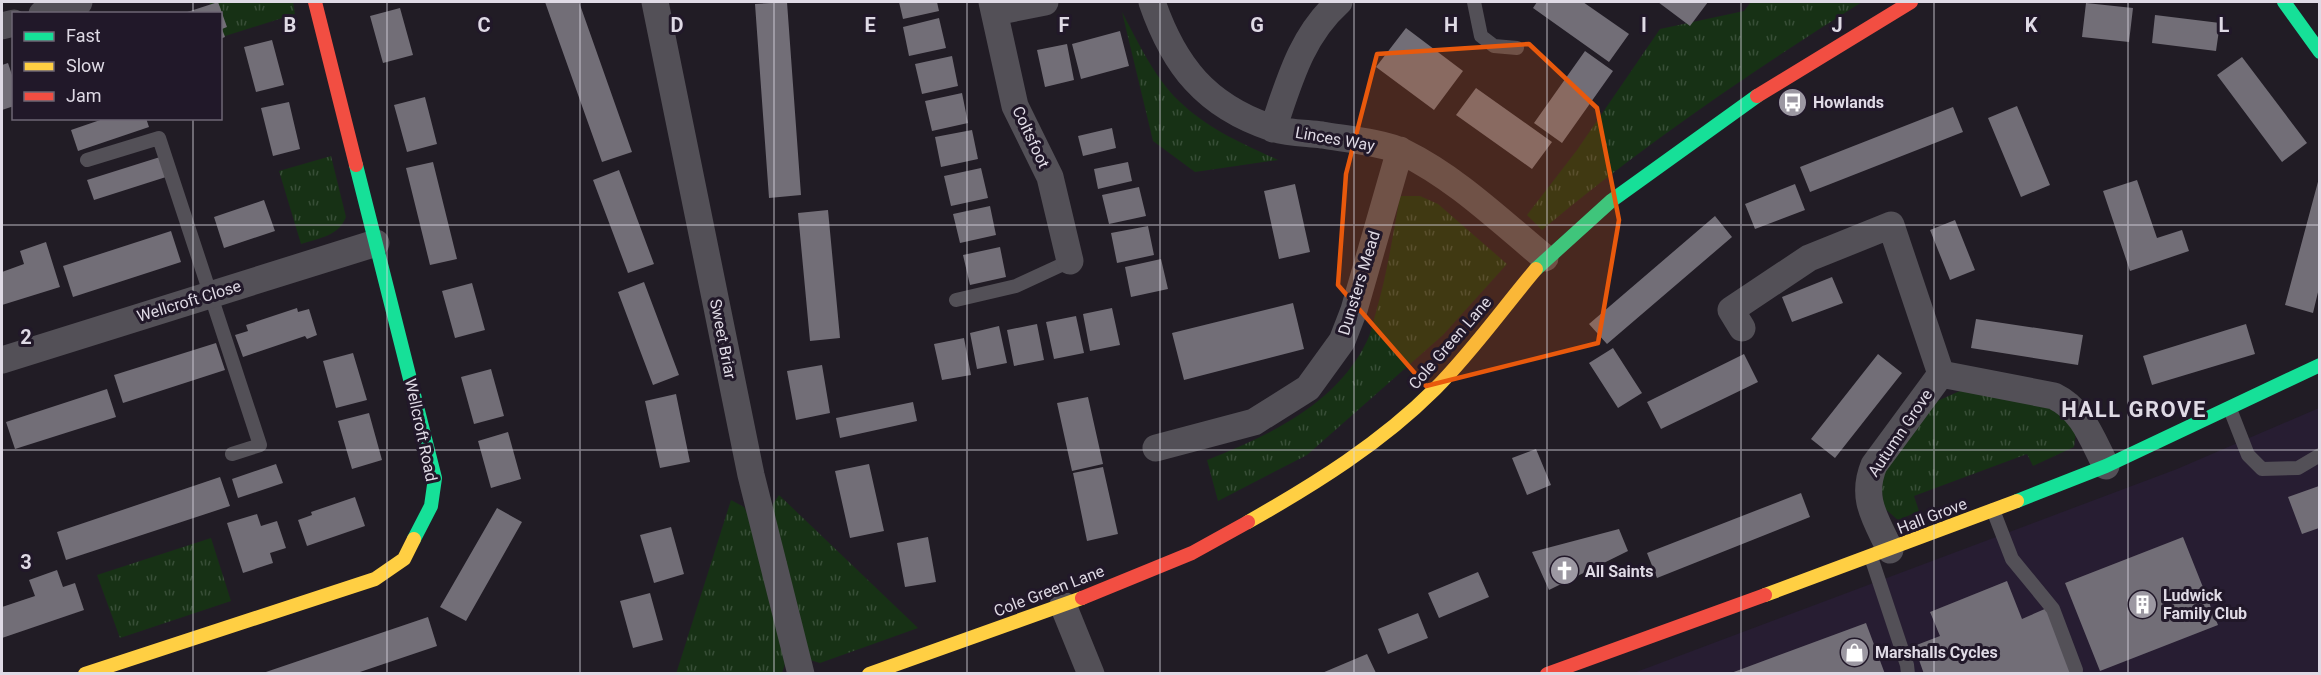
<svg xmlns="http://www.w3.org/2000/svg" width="2321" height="675" font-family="Roboto,sans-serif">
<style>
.built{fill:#271d32}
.grass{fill:url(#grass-tufts)}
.building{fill:#726e77}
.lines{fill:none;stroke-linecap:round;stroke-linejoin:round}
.lane{stroke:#535057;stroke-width:14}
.street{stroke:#535057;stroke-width:27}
.fast{stroke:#16e098;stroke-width:14}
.slow{stroke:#ffcf43;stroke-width:14}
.jam{stroke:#f24e42;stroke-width:14}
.marked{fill:#e8590c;fill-opacity:0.2;stroke:#e8590c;stroke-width:4.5;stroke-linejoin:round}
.grid{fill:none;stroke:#dfdae5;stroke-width:1.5;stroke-opacity:0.55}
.labels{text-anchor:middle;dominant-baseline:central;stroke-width:6;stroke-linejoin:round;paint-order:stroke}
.poi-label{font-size:16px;font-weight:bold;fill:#dfdae5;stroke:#211829;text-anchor:start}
.street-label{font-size:16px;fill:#dfdae5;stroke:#211829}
.district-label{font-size:22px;font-weight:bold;letter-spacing:1.5px;fill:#dfdae5;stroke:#211829}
.grid-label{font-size:20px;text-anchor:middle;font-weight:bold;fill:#dfdae5;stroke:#211829;stroke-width:6;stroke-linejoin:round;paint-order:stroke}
</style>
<defs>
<pattern id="grass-tufts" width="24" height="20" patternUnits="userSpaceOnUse" patternTransform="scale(1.5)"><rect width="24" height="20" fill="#173115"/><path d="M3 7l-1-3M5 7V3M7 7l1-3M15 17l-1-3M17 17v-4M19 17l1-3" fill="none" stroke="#384e37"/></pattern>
</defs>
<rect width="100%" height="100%" fill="#211c25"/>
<path class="built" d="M2319,408l1,263 -5,2 -684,1 546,-205z"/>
<path class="grass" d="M209,2h84l2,12 -73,23 -2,-23 -6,-1z
M1751,2h111c-111,70 -219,143 -320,228l-15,-15 50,-65 83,-121 84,-18z
M1122,12c16,30 32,65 57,89 29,28 64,43 99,59l-83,12 -42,-31z
M331,156l15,61c-7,19 -27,21 -45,27l-22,-73z
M1400,196h20l18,8 69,60 -64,71 -136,120 -89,46 -11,-41c61,-24 128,-55 159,-117 5,-9 7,-21 10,-31 11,-38 17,-77 24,-116z
M1962,390l94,19 20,23 -2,15 -41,19 -6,-12 -113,42 5,15 -21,9 -15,-13 -2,-33 52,-71z
M779,495l139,133 -98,35 -10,-3 -38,-145 1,-11z
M731,500l13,7 6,12 36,142 -4,12 -106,1z
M211,538l20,63 -111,37 -23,-63z"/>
<path class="building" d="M218,2l9,25 -5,2 3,8 -5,2v-25h-39z
M545,2h34l53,150 -30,10z
M787,2l14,193 -32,3 -14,-194z
M899,2h38l2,9 -36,8z
M1537,2h46l46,32 -20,28 -76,-54z
M1658,2h50l-18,24z
M2086,3l47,5 -4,34 -47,-5z
M400,8l13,47 -30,8 -13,-47z
M2155,15l65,8 -4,28 -64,-8z
M939,18l7,30 -37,8 -6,-29z
M1406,28l57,43 -29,39 -58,-43z
M1120,31l9,35 -48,13 -9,-35z
M272,40l12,45 -28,7 -12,-45z
M1067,44l7,36 -29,7 -8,-37z
M1585,51l28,20 -51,72 -28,-20z
M952,56l6,30 -36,8 -7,-30z
M2242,57l65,86 -25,19 -65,-87z
M8,63l6,18v25l-12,4v-45z
M1476,88l76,54 -20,27 -76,-54z
M962,93l6,30 -36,8 -7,-30z
M425,97l12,47 -30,8 -13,-47z
M289,102l11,47 -27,7 -12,-48z
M2017,106l33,79 -29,12 -33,-79z
M1953,107l10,25 -153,60 -10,-25z
M106,118h40l3,9 -71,24 -7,-21z
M1112,128l4,20 -33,8 -5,-20z
M972,130l6,29 -37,8 -6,-30z
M160,157l6,20 -72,23 -7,-20z
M433,162l24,97 -27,6 -24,-97z
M1128,162l4,19 -34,8 -4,-20z
M981,168l7,30 -37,8 -7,-30z
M619,170l35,94 -26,9 -35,-93z
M2319,178v110l-6,25 -28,-8z
M2137,180l20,58 25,-8 7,21 -59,20 -27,-80z
M1295,184l15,68 -31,7 -15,-68z
M1795,184l10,26 -50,19 -10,-25z
M1139,187l7,29 -37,8 -7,-29z
M264,200l11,31 -51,17 -10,-31z
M990,206l6,29 -36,8 -7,-29z
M828,210l12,128 -30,3 -12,-128z
M1715,216l17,21 -125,107 -18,-20z
M1955,220l20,50 -25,10 -20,-50z
M1148,226l6,29 -37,8 -6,-30z
M171,231l10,31 -108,35 -10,-31z
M46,242l14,45 -58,18v-33l22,-8 -4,-13z
M1000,247l6,30 -36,8 -7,-30z
M1161,259l7,30 -37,8 -6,-30z
M1832,277l11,26 -51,19 -10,-25z
M644,282l35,93 -26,10 -35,-93z
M472,283l13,47 -30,8 -13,-47z
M1293,303l11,46 -120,31 -12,-47z
M297,308l1,4 11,-3 8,26 -10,4 -2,-3 -62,21 -8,-22 13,-4 -2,-6z
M1112,308l8,37 -30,6 -7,-37z
M1076,316l8,37 -30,6 -8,-37z
M1976,319l107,16 -5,30 -107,-17z
M1037,324l7,36 -30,6 -7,-36z
M2246,324l9,30 -103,31 -9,-29z
M999,326l8,37 -30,6 -7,-36z
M964,338l7,37 -29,5 -8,-36z
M216,343l9,27 -102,33 -9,-28z
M1613,348l29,45 -24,15 -29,-45z
M353,353l14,47 -31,8 -13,-47z
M1744,354l14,28 -97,47 -14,-27z
M1878,354l24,19 -67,85 -24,-19z
M822,365l8,48 -34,7 -9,-49z
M491,369l13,47 -30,8 -13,-47z
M107,389l9,28 -101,32 -9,-27z
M676,394l14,68 -30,6 -15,-67z
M1088,397l15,67 -31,7 -15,-68z
M913,402l4,19 -77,17 -4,-20z
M369,413l13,47 -30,9 -14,-48z
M508,432l13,47 -30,9 -13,-47z
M1536,449l15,36 -24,10 -15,-37z
M276,464l7,19 -45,15 -6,-19z
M869,464l15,67 -34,7 -15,-67z
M1103,467l15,67 -31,7 -14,-68z
M220,477l10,29 -164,54 -9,-28z
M2319,486v42l-17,6 -14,-37z
M1801,493l9,24 -153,61 -10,-25z
M355,497l10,29 -58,20 -9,-26 14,-5 -1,-3z
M497,508l25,14 -56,99 -26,-14z
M257,514l4,12 16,-5 9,27 -16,5 3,10 -30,10 -16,-50z
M671,527l13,47 -30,9 -14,-48z
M1619,529l9,22 -79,39 -17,-38z
M928,537l8,45 -31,5 -8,-44z
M2183,537l35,88 -118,46 -35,-88z
M57,570l6,17 12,-4 9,27 -82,28v-31l33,-11 -6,-16z
M1478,572l11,25 -50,21 -11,-25z
M2007,581l15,38 25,-11 26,66h-149l-10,-28 26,-10 -10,-24z
M650,593l13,47 -30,8 -13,-47z
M1418,613l10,25 -40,16 -10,-25z
M428,617l9,29 -83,28h-94z
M1866,623l19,51h-154v-1z
M1367,654l9,19h-54z"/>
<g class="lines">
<path class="lane" d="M1474,2l7,34 13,10 23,2
M87,160l72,-22 101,307 -28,9
M956,300l60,-14 54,-25
M2230,409l18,46 14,14 36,-1 22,-13
M1993,510l19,49 41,50 23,61
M1871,557l36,108 1,9"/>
<path class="street" d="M655,2l96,473 50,199
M992,2l23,104 35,71 20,84
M1152,2c22,64 54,104 120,126 15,5 34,5 50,7 23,4 60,7 81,17 53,26 96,68 142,106
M995,12l50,-10
M42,14l37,-12
M2,26l12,-3
M1273,129c16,-47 28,-93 66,-127
M1742,328l-11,-18 78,-52 82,-33 50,149
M2,360l374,-117
M1156,448l98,-26 54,-34 34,-47 12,-31 46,-160
M1890,550c-14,-31 -30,-51 -16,-85l67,-91 113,22c29,14 38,43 52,70
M1063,605l28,69"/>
<path class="fast" d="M2284,2l36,50
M356,165l79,313 -4,28 -17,33
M1536,269l75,-68 146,-105
M2017,501l89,-35 214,-101"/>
<path class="slow" d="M1248,522c67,-38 133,-79 187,-133 37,-37 68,-81 101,-120
M1765,595l252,-94
M85,674l290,-95 29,-20 10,-20
M869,674l213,-76"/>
<path class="jam" d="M315,2l41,163
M1757,96l154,-94
M1082,598l110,-45 56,-31
M1547,674l218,-79"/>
</g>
<path class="marked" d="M1529,44l68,64 22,112 -21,123 -172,43 -88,-101 8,-111 31,-120z"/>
<path class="grid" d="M193,2v12M387,2v672M580,2v672M774,2v672M967,2v672M1160,2v672M1354,2v672M1547,2v672M1741,2v672M1934,2v672M2128,2v672M193,118v556M2,225h2318M2,450h2318"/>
<defs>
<symbol id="bus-disc" viewBox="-11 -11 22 22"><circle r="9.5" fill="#9c98a2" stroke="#211829"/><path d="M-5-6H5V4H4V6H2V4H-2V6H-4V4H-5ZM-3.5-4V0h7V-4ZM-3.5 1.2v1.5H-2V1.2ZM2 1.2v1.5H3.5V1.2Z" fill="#fff"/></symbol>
<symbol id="church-disc" viewBox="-11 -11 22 22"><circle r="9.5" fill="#9c98a2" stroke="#211829"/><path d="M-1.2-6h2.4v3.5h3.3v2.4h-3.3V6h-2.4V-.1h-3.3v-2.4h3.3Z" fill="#fff"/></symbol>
<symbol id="building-disc" viewBox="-11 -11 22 22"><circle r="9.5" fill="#9c98a2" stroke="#211829"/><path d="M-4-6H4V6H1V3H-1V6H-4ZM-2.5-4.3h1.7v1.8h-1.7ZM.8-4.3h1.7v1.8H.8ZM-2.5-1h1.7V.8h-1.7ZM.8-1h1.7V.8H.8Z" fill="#fff"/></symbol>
<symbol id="shop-disc" viewBox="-11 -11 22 22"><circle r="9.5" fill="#9c98a2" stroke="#211829"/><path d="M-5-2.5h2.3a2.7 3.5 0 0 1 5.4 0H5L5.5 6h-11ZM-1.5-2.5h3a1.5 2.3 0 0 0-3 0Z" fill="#fff"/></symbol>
</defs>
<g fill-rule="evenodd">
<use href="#bus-disc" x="1776" y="86" width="33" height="33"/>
<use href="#church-disc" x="1548" y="554" width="33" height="33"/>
<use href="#building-disc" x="2126" y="588" width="33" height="33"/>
<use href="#shop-disc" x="1838" y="636" width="33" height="33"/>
</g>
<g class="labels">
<g class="poi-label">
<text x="1813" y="102">Howlands</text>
<text x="1585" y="571">All Saints</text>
<text x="2163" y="595">Ludwick<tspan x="2163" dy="18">Family Club</tspan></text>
<text x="1875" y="652">Marshalls Cycles</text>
</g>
<g class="street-label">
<text transform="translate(1031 137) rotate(65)">Coltsfoot</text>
<text transform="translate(1335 139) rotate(10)">Linces Way</text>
<text transform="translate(1359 283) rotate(-73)">Dunsters Mead</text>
<text transform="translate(189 301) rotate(-17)">Wellcroft Close</text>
<text transform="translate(723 339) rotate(79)">Sweet Briar</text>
<text transform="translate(1450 343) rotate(-49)">Cole Green Lane</text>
<text transform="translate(421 430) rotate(78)">Wellcroft Road</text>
<text transform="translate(1900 433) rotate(-56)">Autumn Grove</text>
<text transform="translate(1932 516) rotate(-21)">Hall Grove</text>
<text transform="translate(1049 591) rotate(-21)">Cole Green Lane</text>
</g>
<g class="district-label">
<text x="2134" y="409">HALL GROVE</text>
</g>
</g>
<g class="grid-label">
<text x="290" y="32">B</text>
<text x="484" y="32">C</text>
<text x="677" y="32">D</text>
<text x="870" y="32">E</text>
<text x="1064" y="32">F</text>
<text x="1257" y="32">G</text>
<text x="1451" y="32">H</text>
<text x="1644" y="32">I</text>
<text x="1837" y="32">J</text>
<text x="2031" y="32">K</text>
<text x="2224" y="32">L</text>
<text x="26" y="344">2</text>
<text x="26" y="569">3</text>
</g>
<rect width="2321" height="675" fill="none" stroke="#dfdae5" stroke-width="6"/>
<rect x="12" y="12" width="210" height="108" fill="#211829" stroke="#6d6674" stroke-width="1.5"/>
<rect x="24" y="32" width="30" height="9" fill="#16e098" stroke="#6d6674" stroke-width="1.5"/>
<text x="66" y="42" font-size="18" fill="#dfdae5">Fast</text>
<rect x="24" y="62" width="30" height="9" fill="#ffcf43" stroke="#6d6674" stroke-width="1.5"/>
<text x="66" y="72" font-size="18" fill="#dfdae5">Slow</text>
<rect x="24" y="92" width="30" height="9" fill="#f24e42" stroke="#6d6674" stroke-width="1.5"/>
<text x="66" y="102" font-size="18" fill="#dfdae5">Jam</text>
</svg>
